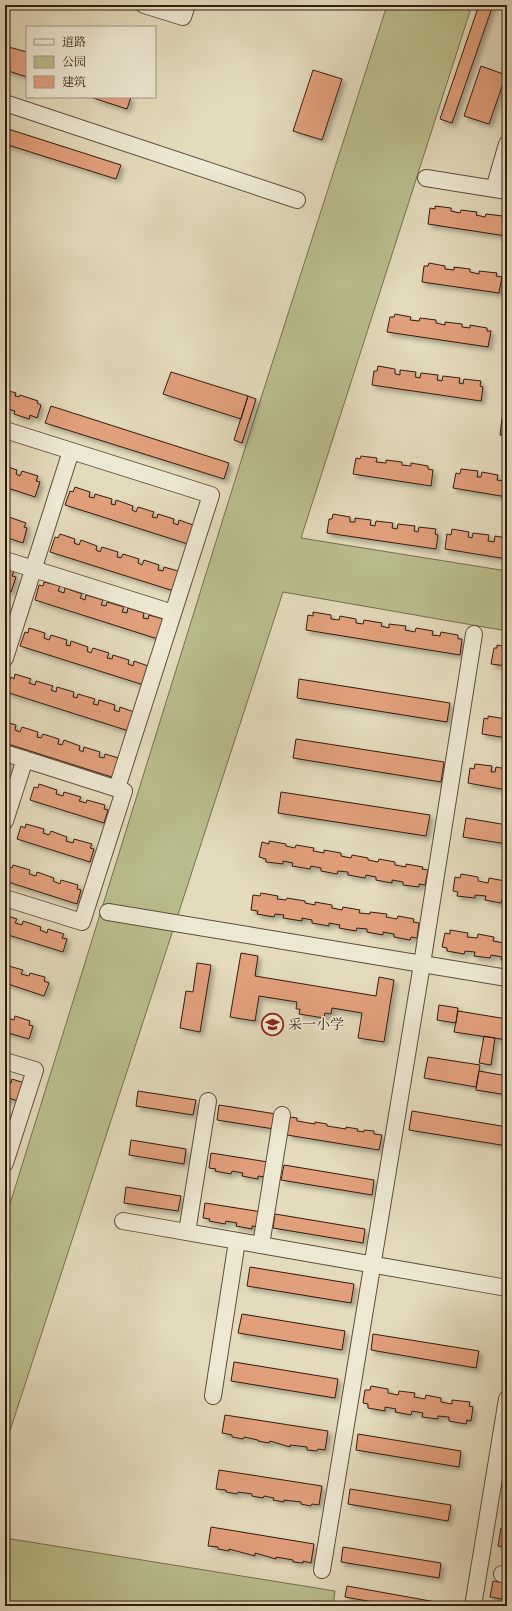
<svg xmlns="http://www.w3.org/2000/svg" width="512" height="1611" font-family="'IM FELL DW Pica','Noto Serif SC',serif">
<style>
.green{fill:#babe8c;stroke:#766e4d}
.building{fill:#e29f7c;stroke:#331d0e;filter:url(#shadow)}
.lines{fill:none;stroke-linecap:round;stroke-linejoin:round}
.minor-casing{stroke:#5f4c3a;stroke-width:18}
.minor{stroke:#ede8d3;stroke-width:16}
.labels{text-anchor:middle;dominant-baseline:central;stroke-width:3;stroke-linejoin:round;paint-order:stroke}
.poi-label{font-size:14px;fill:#331d0e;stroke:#ede8d3;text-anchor:start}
</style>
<defs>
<filter id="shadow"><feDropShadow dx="3.5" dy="3.5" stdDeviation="2" flood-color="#0004"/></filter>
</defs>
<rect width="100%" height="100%" fill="#e3dbbc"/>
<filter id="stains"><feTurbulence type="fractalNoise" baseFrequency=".005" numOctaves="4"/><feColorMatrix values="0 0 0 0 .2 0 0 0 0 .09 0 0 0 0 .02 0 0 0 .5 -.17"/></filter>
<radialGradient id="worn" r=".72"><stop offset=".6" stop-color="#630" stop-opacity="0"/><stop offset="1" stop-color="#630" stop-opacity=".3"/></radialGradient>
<path class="green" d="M387,5h85l-171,533 206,33v60l-224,-39 -278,854v-226l241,-775z
M5,1538l330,53 -2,15h-328z"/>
<path class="building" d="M479,5h14l-41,118 -12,-4z
M5,46l22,6v25l-22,-7z
M481,66l25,9 -17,49 -25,-8z
M313,70l29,9 -20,61 -29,-9z
M90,97h41l-4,12z
M5,128l116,37 -5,14 -111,-35z
M435,206l16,2v3l9,2 1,-3 16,2 -1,3 9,2 1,-3 17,2v3l4,1 -1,16 -78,-12 2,-16 5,1z
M429,263l16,3v3l9,1v-3l16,2v3l9,2v-3l18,2 -1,3 6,1 -3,16 -77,-11 2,-16h4z
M395,314l16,3 -1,3 9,1 1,-3 16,2v3l9,2v-3l17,2v3l8,1v-3l17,3v3h4l-3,16 -101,-15 3,-15h4z
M378,366l17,3v5l5,1v-5l16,2 -1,5 5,1 1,-5 17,2 -1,5 5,1 1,-5 17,2 -1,5 4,1 1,-5 17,2 -1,5 3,1 -2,14 -109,-16 2,-14h3z
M171,372l77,24 -7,23 -78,-25z
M9,391l7,2 -1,3 4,1 1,-2 18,6 -1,2 4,2 -4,13 -7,-3 -1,4 -15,-5 1,-3 -10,-3v-15l3,1z
M248,396l8,3 -14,44 -8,-3z
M51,406l178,57 -5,16 -179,-56z
M502,418l5,1v17l-7,-1z
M361,456l16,2 -1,4 10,1v-3l16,2v3l9,1v-3l17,3v3l5,1 -2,16 -78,-12 3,-16 4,1z
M5,466l12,4 -1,4 4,2 2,-5 16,5 -2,5 4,1 -5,15 -30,-10z
M461,469l17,2 -1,6h4l1,-5 16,3 -1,5 6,1 1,-5h3v21l-54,-9 3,-15 4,1z
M75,487l15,5 -1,5 5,1 1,-4 17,5 -1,5 4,1 1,-5 17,6 -1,4 4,2 2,-5 16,5 -2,5 5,1 1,-4 16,5 -1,4 5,2 1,-5 14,5 -2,20 -126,-40 5,-14 3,1z
M333,514l17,3v5h5v-4l16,2 -1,5 5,1 1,-5 17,2 -1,5 5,1 1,-5 17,2 -1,5 4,1 1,-5 17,2 -1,5 3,1 -2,14 -109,-16 2,-14h3z
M9,517l17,6 -2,4 3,1 -4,15 -18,-6v-16l3,1z
M452,529l17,3 -1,5 4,1 1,-5 16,2 -1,6 6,1 1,-6 12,2v21l-62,-10 2,-15 4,1z
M60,534l15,5 -1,4 5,2 2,-5 16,6 -1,4 4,2 2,-5 16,5 -1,5 4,1 2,-4 16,5 -1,4 4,2 2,-5 15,5 -1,5 5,1 1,-4 14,4 -1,21 -127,-40 5,-15 3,1z
M5,569l9,2 -2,5 4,1 -5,15 -6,-2z
M44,582l16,4 -2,5 6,2 1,-5 17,6 -2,4 5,2 1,-5 17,5 -2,5 5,1 1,-4 17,5 -2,5 5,1 1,-5 16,5 -1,5 5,1 1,-4 14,4 -2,21 -126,-40 4,-15 4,1z
M313,612l18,3v4l8,1 1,-4 16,3v4l7,1 1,-4 18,3 -1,3 8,2v-4l17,2 -1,4 10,2 1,-4 17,3 -1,4 8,1 1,-4 17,3v4h4l-2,16 -154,-25 2,-15 5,1z
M29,628l16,5 -1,5 5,2 2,-5 16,5 -1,5 4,1 1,-5 17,6 -1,4 4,2 2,-5 16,5 -2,5 5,1 1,-4 16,5 -1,4 5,2 1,-5 14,5 -1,20 -127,-40 5,-14 3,1z
M497,645l10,2v19l-16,-2 3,-16h3z
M15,674l16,5 -2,4 6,2 1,-4 17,5 -2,4 5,2 1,-5 17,5 -1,5 4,1 1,-4 17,5 -2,5 5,1 1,-5 16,5 -1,5 5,2 1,-5 14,5 -2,20 -126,-40 5,-15 3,2z
M299,679l151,24 -3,19 -150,-24z
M488,716l18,3 1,19 -25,-4 2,-16 4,1z
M5,722l11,3 -1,5 5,2 2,-5 16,5 -1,5 4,1 2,-4 16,5 -1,5 4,1 2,-5 16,6 -1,4 4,2 1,-5 16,5 -1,5 5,1 1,-4 14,4 -1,21 -113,-36z
M296,739l148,23 -3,20 -148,-24z
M5,762l4,1 -4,12z
M475,764l17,2 -1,6h4l1,-5 11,2v21l-39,-7 2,-15 4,1z
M39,784l18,6 -1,4 7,2 1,-4 17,5 -2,4 7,2 1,-3 18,5 -1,4 4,1 -4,13 -74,-23 4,-13 4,1z
M281,792l149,23 -4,21 -148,-23z
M466,818l41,7v19l-44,-7z
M26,824l18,5 -1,4 6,2 2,-4 16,6 -1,4 7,2 1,-4 18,5 -2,4 4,1 -4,13 -73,-23 4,-13 4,2z
M269,841l17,3v2l9,2 1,-3 18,3 -1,3 11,2v-3l17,3v3l10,2 1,-3 16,3v2l10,2 1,-3 16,3v3l11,2v-3l17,3 -1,2 6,1 -3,15 -6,-1v3l-16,-2v-3l-11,-2v3l-16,-3v-3l-10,-2 -1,3 -17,-3v-3l-10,-1 -1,3 -16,-3v-3l-10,-2 -1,3 -18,-3 1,-3 -10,-2v3l-17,-2v-3l-7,-2 3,-15 7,2z
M13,865l17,5 -1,4 7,2 1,-4 17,6 -1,3 7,3 1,-4 17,5 -1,4 4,1 -4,14 -72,-23 2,-14 5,1z
M461,874l17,3v4l10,2 1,-5 16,3 -1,4 3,1v14l-5,-1 -1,4 -16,-3 1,-4 -11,-1v3l-18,-2 1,-4 -5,-1 2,-14 5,1z
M261,893l17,3 -1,3 9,1 1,-2 18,3v2l10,2v-3l17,3v3l10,2 1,-3 17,3 -1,3 11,1v-2l17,2 -1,3 11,2 1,-3 16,3 -1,3 6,1 -2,15 -6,-1 -1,3 -16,-3v-3l-11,-2v3l-16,-3v-3l-10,-1 -1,3 -17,-3 1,-3 -11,-2v3l-17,-3v-3l-10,-2v3l-19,-3 1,-3 -9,-1 -1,3 -17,-3 1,-3 -7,-1 2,-15 7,1z
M5,915l12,4 -2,4 7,2 1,-4 18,6 -1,3 7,3 1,-4 16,5 -2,4 5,1 -4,13 -58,-18z
M450,930l18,3 -1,4 10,1 1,-4 16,3 -1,4 11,2 1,-4h2v22l-6,-1 1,-3 -11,-2 -1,3 -16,-2 1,-4 -10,-1 -1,3 -17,-3v-3l-5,-1 3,-14 5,1z
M241,953l17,3 -3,20 121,20 3,-19 15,3 -10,62 -26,-4 4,-25 -30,-5 -1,6 -6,-1 -1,5 -25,-4 1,-5h-4l1,-7 -38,-6 -4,25 -25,-4z
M197,963l14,2 -11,67 -20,-4 6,-37 7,1z
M5,965l18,5 -2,4 8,2 1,-3 15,4 -1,4 5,2 -5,13 -39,-13z
M439,1005l19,3 -2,15 -19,-3z
M458,1011l49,8v21l-53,-8z
M5,1013l2,1 -1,4 8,2 1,-4 15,5 -1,4 4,1 -4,13 -24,-7z
M484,1036l11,2 -4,27 -12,-2z
M428,1057l52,8 -4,22 -52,-9z
M479,1071l28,5v19l-31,-5z
M12,1079l15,5 -6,18 -12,-4 -1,3 -3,-1v-19l6,2z
M138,1091l58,9 -3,15 -57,-9z
M219,1105l57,9 -2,15 -57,-9z
M412,1111l95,16v19l-98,-16z
M290,1117l7,1v3l18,3v-2l12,2v2l19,3v-2l12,2 -1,2 7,1v-2l10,1v3l8,1 -3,15 -92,-15z
M131,1140l55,9 -2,15 -55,-9z
M211,1153l57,9 -3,15 -7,-1v3l-16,-3 1,-3 -11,-2 -1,3 -16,-3 1,-2 -7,-1z
M284,1165l90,15 -2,15 -91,-15z
M126,1187l55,9 -3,15 -54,-8z
M205,1203l57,9 -2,15 -8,-1v3l-16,-3 1,-3 -11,-2 -1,3 -16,-3 1,-2 -7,-1z
M275,1214l90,15 -2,14 -90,-15z
M250,1267l104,17 -3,19 -104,-17z
M242,1314l103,17 -3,19 -104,-17z
M373,1334l106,17 -3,17 -105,-18z
M234,1362l104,17 -3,19 -104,-17z
M371,1386l17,3v4l10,2 1,-4 16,2 -1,4 11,2 1,-4 15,3v4l11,2v-4l18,2 -1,4 4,1 -2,14 -4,-1 -1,4 -17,-3v-4l-11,-1v3l-16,-2 1,-4 -11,-2 -1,4 -16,-3 1,-3 -11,-2v4l-17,-3v-4l-5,-1 2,-13h5z
M225,1415l103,16 -3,19 -7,-1 -1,2 -10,-1v-3l-17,-2v2l-20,-6 -1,2 -11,-2v-1l-14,-3 -1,2 -11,-2v-2l-10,-2z
M358,1434l103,17 -2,16 -103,-17z
M219,1470l103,16 -3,19 -7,-1 -1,2 -10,-2v-2l-17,-2v2l-11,-2 1,-2 -10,-2 -1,2 -11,-2v-2l-14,-2 -1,2 -11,-2v-2l-10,-1z
M350,1489l101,16 -3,16 -100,-17z
M211,1527l103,17 -3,19 -8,-2v2l-10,-1v-2l-17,-3v2l-21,-6v3l-26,-7v2l-11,-2v-2l-10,-1z
M501,1528l6,1v19l-9,-2z
M343,1547l98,16 -2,15 -98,-16z
M493,1581l14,2v17l-17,-3z
M347,1586l111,20h-62l-51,-9z"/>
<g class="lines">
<defs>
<path id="minor" d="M144,5l39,12 4,-12
M5,103l292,97
M426,178l81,13
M494,189l13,-45
M5,430l206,65 -94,293
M5,560l168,53
M5,658l66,-207
M5,753l119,38 -42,131 -77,-24
M5,821l20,-62
M108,912l399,66
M5,1061l30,9 -30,93
M123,1221l384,67
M187,1232l21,-131
M261,1245l21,-130
M213,1396l24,-155
M322,1570l100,-606 52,-330
M502,1574h5
M473,1606l34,-207"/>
</defs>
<use href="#minor" class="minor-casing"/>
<use href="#minor" class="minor"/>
</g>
<defs>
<symbol id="school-ring" viewBox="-11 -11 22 22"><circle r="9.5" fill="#ede8d3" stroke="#8f2418" stroke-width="1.5"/><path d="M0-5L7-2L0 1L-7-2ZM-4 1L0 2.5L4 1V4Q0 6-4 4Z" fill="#8f2418"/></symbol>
</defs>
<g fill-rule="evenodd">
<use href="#school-ring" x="260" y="1012" width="25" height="25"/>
</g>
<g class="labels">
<g class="poi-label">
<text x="288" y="1025">采一小学</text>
</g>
</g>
<rect width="512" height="1611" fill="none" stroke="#e3dbbc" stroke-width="20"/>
<rect x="6" y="6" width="500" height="1599" fill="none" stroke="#331d0e" stroke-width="2"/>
<rect x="10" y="10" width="492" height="1591" fill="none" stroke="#331d0e"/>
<rect x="26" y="26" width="130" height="72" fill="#ede8d3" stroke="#a39784"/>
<rect x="34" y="39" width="20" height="6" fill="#ede8d3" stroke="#a39784"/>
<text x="62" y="46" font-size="12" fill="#331d0e">道路</text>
<rect x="34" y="56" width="20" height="12" fill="#babe8c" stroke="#a39784"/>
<text x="62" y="66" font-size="12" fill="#331d0e">公园</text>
<rect x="34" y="76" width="20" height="12" fill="#e29f7c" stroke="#a39784"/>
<text x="62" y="86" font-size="12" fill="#331d0e">建筑</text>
<rect width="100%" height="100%" filter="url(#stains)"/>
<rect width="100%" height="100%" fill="url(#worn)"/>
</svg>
